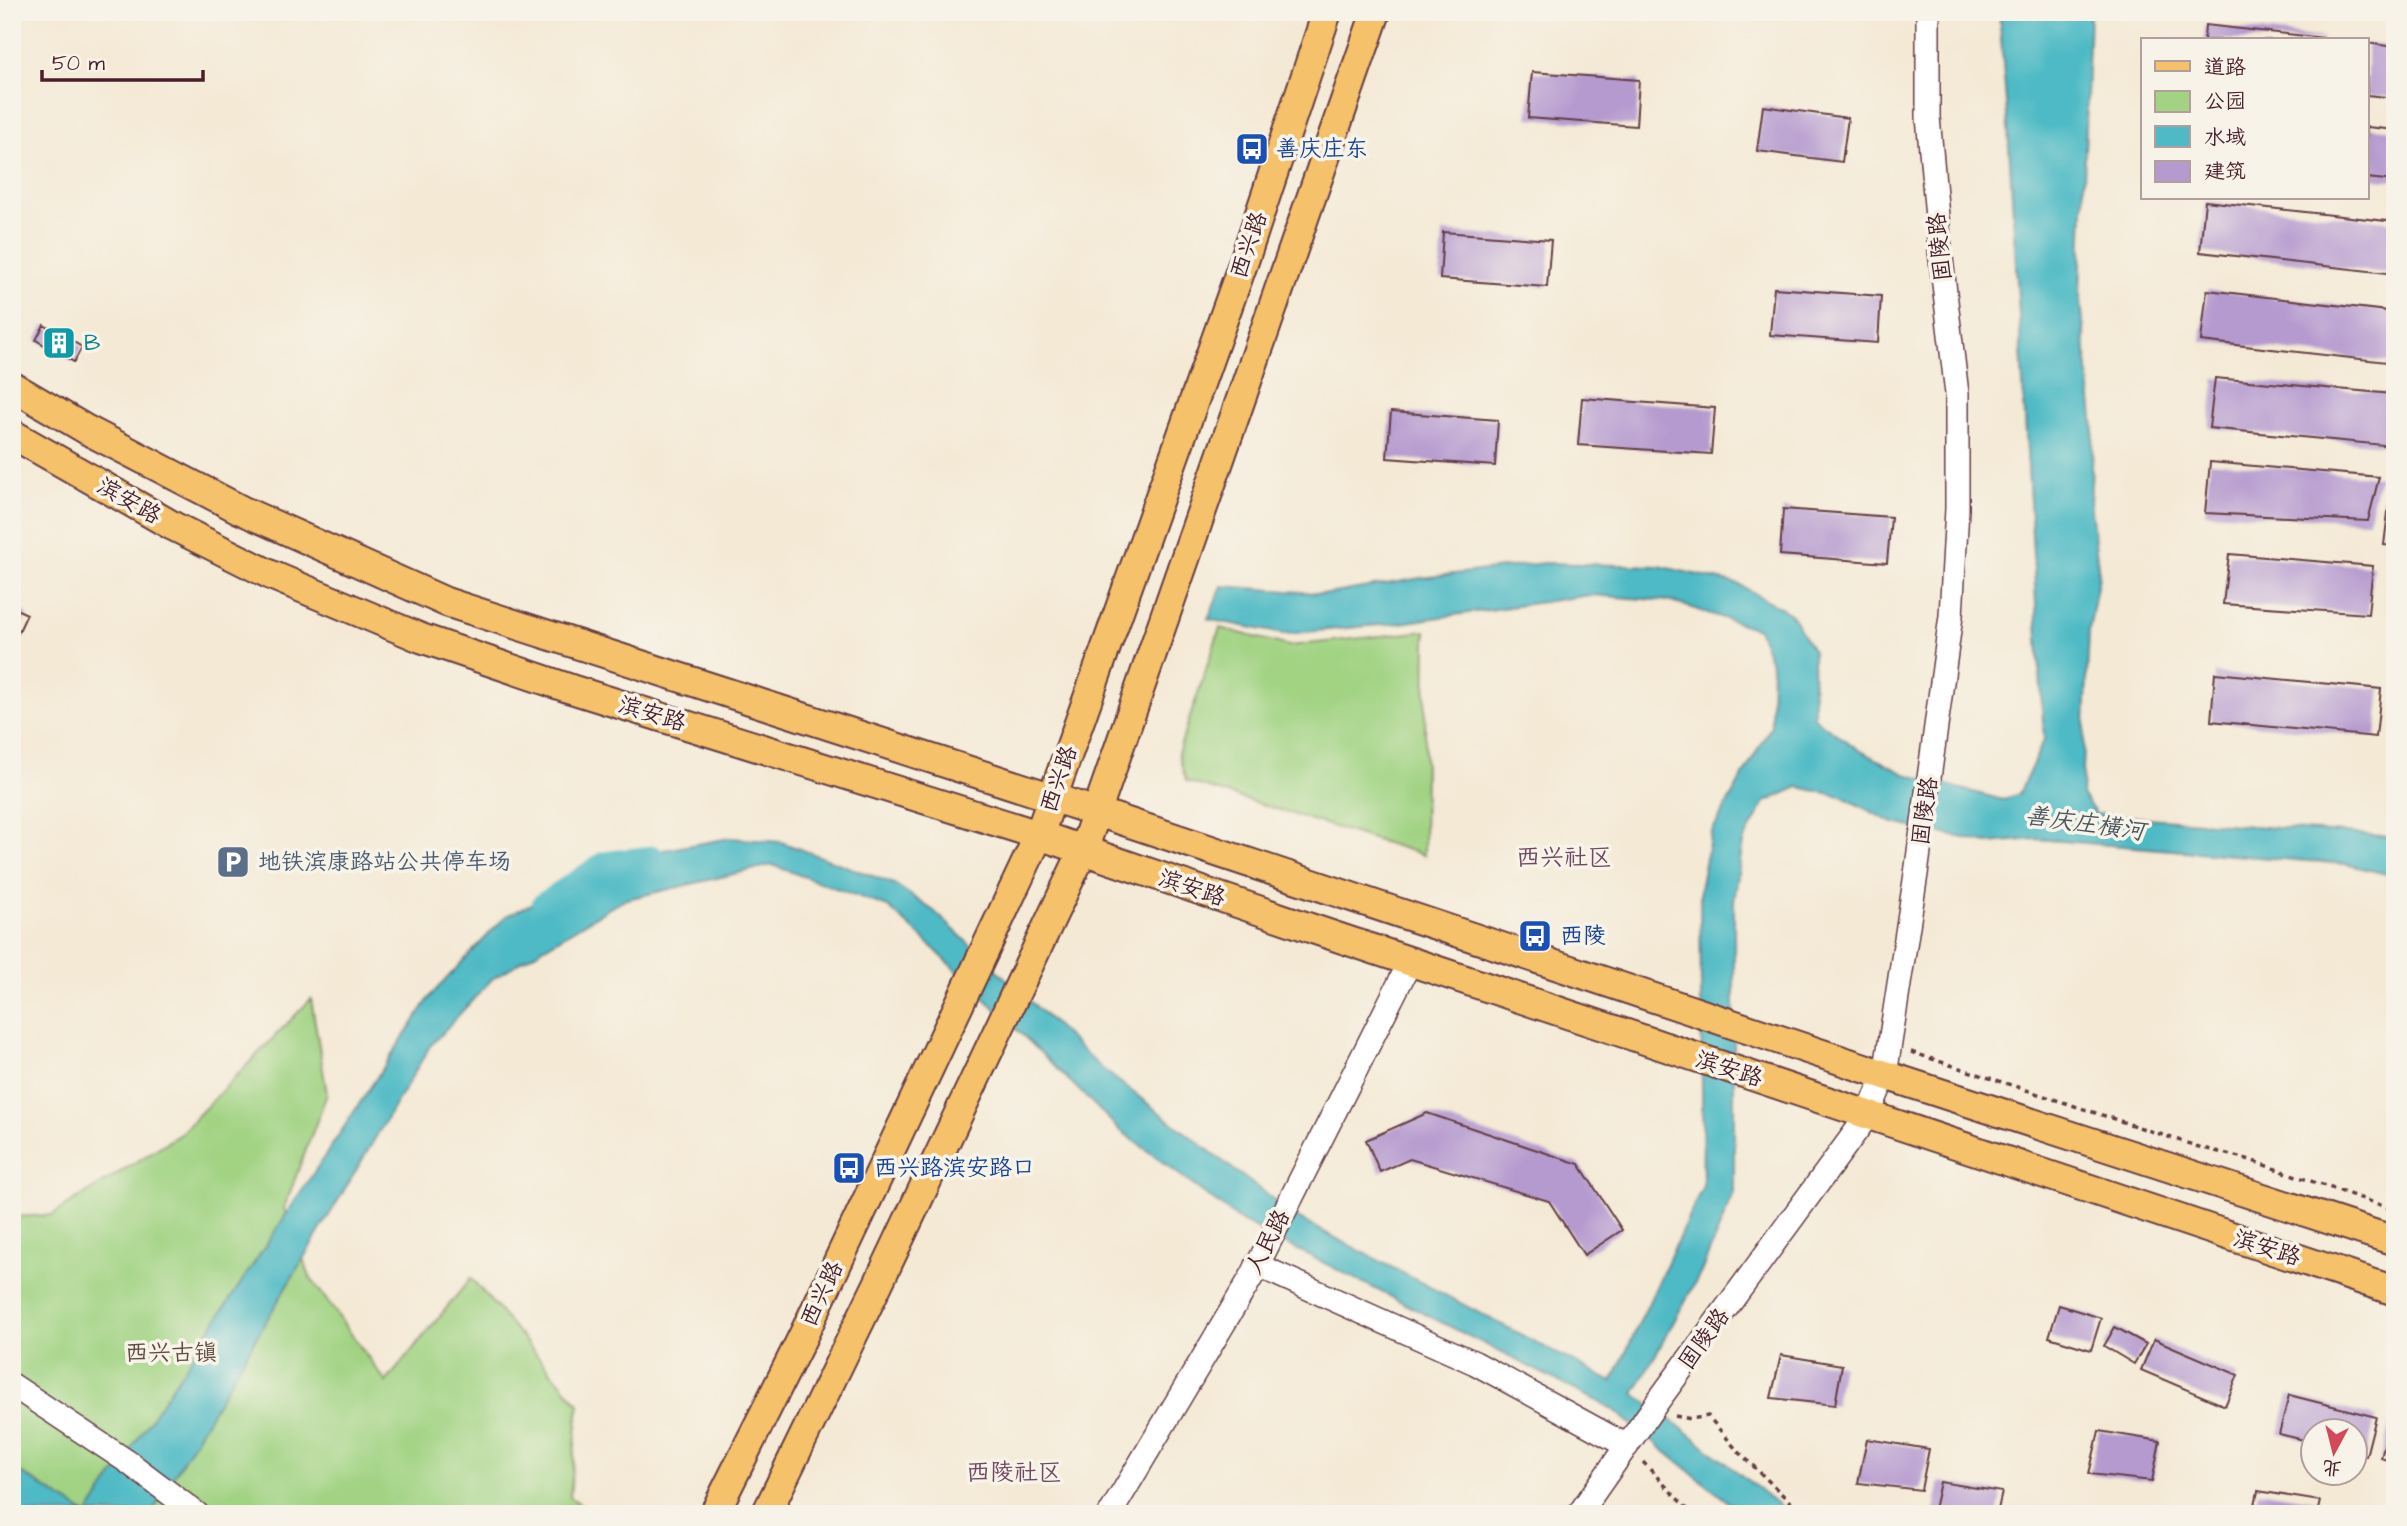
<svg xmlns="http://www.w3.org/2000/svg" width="2407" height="1526" font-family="'Architects Daughter','LXGW WenKai TC',sans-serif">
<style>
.green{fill:#a1d383;stroke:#767957;stroke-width:2}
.water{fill:#4dbac5;stroke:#4c6c78;stroke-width:2}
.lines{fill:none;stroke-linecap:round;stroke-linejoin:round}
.canal{stroke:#4dbac5;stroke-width:23}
.building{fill:#b59acf}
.minor-casing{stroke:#643d44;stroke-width:26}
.major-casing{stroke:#643d44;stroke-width:32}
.path{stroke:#643d44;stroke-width:3.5;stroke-dasharray:5 5;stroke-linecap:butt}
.minor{stroke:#fff;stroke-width:23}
.major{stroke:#f5c16b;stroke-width:28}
.labels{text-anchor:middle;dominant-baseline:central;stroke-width:7;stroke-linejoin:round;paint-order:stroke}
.transit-label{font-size:23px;fill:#164399;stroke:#f7f3e8;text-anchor:start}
.street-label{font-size:23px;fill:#4a1f2b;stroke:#f7f3e8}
.culture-label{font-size:23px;fill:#0d838f;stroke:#f7f3e8;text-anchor:start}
.service-label{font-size:23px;fill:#4e5e75;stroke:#f7f3e8;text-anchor:start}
.park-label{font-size:23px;fill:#604c41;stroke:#f7f3e8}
.water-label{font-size:24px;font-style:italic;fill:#4b5561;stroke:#f7f3e8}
.neighbourhood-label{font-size:24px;fill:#6f4a64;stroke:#f7f3e8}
</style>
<rect width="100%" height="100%" fill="#f7f3e8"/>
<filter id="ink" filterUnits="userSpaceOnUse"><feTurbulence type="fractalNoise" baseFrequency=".0143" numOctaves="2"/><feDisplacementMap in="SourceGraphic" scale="14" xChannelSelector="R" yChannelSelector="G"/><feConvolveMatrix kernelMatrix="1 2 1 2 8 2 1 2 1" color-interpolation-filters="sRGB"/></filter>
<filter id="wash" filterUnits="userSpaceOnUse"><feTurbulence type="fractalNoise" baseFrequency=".00686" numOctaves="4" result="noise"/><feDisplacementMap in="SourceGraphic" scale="28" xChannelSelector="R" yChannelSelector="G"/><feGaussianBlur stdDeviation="1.57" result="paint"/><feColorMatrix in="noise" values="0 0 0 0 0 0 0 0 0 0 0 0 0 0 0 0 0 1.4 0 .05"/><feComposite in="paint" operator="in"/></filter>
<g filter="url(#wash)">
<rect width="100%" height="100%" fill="#f4e9d5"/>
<path class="green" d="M1220,628l69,18 137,-15 -2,224 -238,-74 -8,-28z
M311,999l16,95 -43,114 26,69 76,105 85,-104 108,126 -9,93 25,17h-509l-74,-47v-250l40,-2 128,-81z"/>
<path class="water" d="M1999,12h91l-10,281 14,135 -4,74 9,73 -10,55 -7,165 14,19 286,22 13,3v37l-50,-12 -309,-25 -48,4 -95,-20 -52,-27 -43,-9 -33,15 -22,40 -9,59v291l-33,80 -67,122 47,33 109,87h-47l-130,-105 -372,-188 -121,-91 -195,-190 -37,-33 -116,-42 -149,35 -131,79 -62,67 -279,468h-63l344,-520 74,-78 130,-61 94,-17 51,4 113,42 40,27 166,156 197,151 315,164 91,-196 -3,-297 11,-56 60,-107 1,-61 -14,-36 -88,-28 -80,-6 -190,28 -116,11 -76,-15 14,-33 106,8 93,-16 123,-15 115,3 79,18 53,30 22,37 1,67 45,32 46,24 98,26 16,-6 25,-54 -36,-612z
M12,1467l74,47h-69l-5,-4z"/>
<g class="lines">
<path class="canal" d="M543,904l61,-41 49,-6"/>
</g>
<g id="blocks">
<path class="building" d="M2205,25l118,13v2h-119z
M2367,43l28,4v51l-28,-3z
M1532,72l107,8 -3,46 -108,-8z
M1763,106l85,12 -6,44 -85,-11z
M2367,127l28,3v51l-28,-3z
M2205,201l190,21v52l-195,-22z
M1443,232l108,8 -4,47 -107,-8z
M1774,288l107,8 -3,47 -108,-8z
M2207,290l188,22v51l-194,-22z
M44,325l38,22 -8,15 -38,-22z
M2215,378l178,16v52l-184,-18z
M1582,398l133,10 -4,46 -133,-9z
M1391,412l107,8 -3,46 -108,-8z
M2210,462l169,15 -11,44 -163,-8z
M2390,496l5,1v49l-11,-1z
M1783,509l108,8 -4,46 -107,-8z
M2229,554l144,12 -5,48 -145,-10z
M12,607l15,7 -15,32z
M2215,673l166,16 -5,48 -165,-16z
M1427,1113l152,51 43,66 -38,25 -35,-54 -139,-42 -30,13 -14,-32z
M2059,1305l42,13 -10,32 -42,-13z
M2115,1327l31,17 -12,20 -30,-18z
M2154,1339l84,36 -13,31 -84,-36z
M1781,1355l61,10 -7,40 -64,-7z
M2289,1395l87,22 -10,39 -12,-3v-21h-42v10l-33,-8z
M2391,1419l4,1v42l-14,-4z
M2099,1431l61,10 -8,40 -63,-7z
M1867,1439l62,10 -8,41 -63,-7z
M1940,1482l62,10 -5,22h-64z
M2258,1491l62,10 -3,13h-64z"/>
</g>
</g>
<g filter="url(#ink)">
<use href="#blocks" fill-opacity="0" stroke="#643d44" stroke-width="2"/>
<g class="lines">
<defs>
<path id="minor" d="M1257,1265l218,98 152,83
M12,1385l116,77 69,52
M1110,1514l142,-238 158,-314
M1579,1514l79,-113 210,-286 17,-40 31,-201 35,-258 6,-107v-115l-17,-144 -12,-133v-105"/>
<path id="major" d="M12,386l75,44 154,80 205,92 651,210 788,263 510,166
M12,434l161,92 98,49 150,63 150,51 468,146 280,96 1076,360
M714,1514l88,-176 237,-503 206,-577 82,-246
M766,1514l112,-230 205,-433 293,-839"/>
</defs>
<use href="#minor" class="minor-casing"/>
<use href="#major" class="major-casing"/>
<path class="path" d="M1911,1052l288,95 48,12 148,51
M1675,1416l16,3 17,-3 28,33 66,65
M1643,1462l49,52"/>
<use href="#minor" class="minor"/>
<use href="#major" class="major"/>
</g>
</g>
<defs>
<symbol id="bus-square" viewBox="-11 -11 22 22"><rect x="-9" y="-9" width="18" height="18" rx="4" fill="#1a4fb4" stroke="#f7f3e8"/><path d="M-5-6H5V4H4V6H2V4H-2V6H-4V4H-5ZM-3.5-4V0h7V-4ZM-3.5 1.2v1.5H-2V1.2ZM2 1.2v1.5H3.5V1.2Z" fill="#fff"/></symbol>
<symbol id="building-square" viewBox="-11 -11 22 22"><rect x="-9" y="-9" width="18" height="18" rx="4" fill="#0f9aa8" stroke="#f7f3e8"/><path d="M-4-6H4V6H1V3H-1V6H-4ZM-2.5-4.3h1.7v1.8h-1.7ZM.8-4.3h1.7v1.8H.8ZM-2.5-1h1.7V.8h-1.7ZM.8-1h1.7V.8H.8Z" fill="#fff"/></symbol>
<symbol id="parking-square" viewBox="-11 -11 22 22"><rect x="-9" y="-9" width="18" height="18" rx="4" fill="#5c6f8a" stroke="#f7f3e8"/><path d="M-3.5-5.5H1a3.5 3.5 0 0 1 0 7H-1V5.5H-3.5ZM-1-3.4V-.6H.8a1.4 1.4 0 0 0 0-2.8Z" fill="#fff"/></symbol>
</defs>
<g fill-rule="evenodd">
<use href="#bus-square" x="1233" y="130" width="38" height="38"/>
<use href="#building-square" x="40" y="324" width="38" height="38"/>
<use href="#parking-square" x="214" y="843" width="38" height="38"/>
<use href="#bus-square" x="1516" y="917" width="38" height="38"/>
<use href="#bus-square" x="830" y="1149" width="38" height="38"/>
</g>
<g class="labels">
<g class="transit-label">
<text x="1276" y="149">善庆庄东</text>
<text x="1560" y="936">西陵</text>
<text x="874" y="1168">西兴路滨安路口</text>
</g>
<g class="street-label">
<text transform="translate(1249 245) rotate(-71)">西兴路</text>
<text transform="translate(1940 247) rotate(-96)">固陵路</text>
<text transform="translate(129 501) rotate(30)">滨安路</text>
<text transform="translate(652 714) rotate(17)">滨安路</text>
<text transform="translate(1059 779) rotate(-71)">西兴路</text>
<text transform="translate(1925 811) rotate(-82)">固陵路</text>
<text transform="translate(1192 888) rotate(19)">滨安路</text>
<text transform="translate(1729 1069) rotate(18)">滨安路</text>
<text transform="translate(1268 1242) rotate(-63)">人民路</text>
<text transform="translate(2267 1248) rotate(18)">滨安路</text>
<text transform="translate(822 1294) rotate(-65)">西兴路</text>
<text transform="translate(1704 1339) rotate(-54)">固陵路</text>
</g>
<g class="culture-label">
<text x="84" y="343">B</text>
</g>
<g class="service-label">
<text x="258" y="862">地铁滨康路站公共停车场</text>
</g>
<g class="park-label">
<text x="171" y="1353">西兴古镇</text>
</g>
<g class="water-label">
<text transform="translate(2085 824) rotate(8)">善庆庄横河</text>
</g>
<g class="neighbourhood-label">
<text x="1564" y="858">西兴社区</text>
<text x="1014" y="1473">西陵社区</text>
</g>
</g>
<rect width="2407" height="1526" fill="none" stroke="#f7f3e8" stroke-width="42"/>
<rect x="2141" y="38" width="228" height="161" fill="#f7f3e8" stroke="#b29e9c" stroke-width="2"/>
<rect x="2155" y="61" width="35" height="10" fill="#f5c16b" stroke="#b29e9c" stroke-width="2"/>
<text x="2204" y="74" font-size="21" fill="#4a1f2b">道路</text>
<rect x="2155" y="91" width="35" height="21" fill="#a1d383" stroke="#b29e9c" stroke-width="2"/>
<text x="2204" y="108" font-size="21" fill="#4a1f2b">公园</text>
<rect x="2155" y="126" width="35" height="21" fill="#4dbac5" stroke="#b29e9c" stroke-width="2"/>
<text x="2204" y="144" font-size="21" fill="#4a1f2b">水域</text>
<rect x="2155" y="161" width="35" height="21" fill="#b59acf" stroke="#b29e9c" stroke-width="2"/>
<text x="2204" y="178" font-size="21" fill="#4a1f2b">建筑</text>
<g transform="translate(2334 1452) rotate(187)"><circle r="33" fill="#f7f3e8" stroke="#b29e9c" stroke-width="2"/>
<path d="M0-5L12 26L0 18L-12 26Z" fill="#d1495b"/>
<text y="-10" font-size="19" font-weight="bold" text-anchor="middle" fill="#4a1f2b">北</text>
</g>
<path d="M42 70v10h161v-10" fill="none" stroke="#4a1f2b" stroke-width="3.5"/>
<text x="52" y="70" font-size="21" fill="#4a1f2b" stroke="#f7f3e8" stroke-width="5" paint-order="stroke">50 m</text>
</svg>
